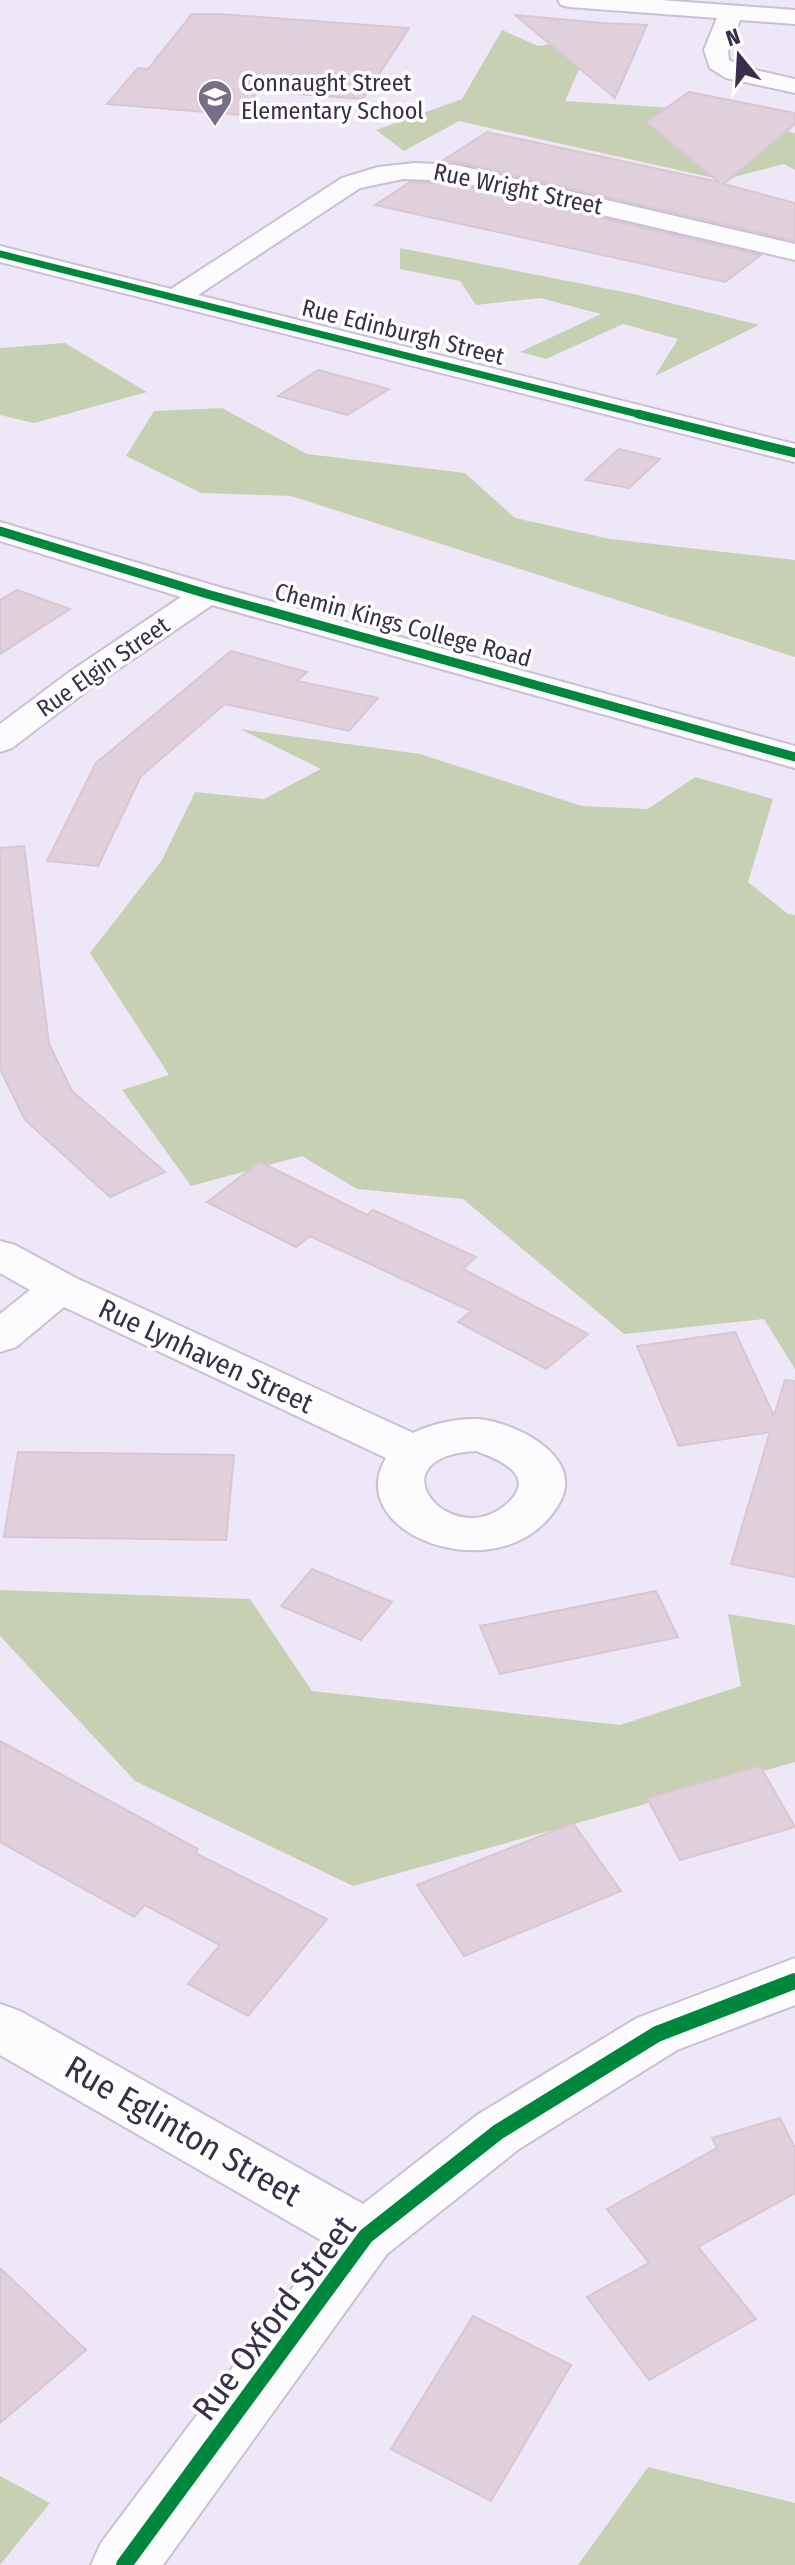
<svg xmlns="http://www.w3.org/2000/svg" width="795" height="2565" font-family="'Fira Sans Condensed',sans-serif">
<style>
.forest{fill:#c8d0b4}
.building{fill:#e0d0dc;stroke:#d8c6d2;stroke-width:2}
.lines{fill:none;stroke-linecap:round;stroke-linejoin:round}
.minor-casing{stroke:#c9c0d5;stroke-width:4}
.minor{fill:#fcfbfe;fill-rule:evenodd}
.cycleway-far2-casing{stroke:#fff;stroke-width:10}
.cycleway-far1-casing{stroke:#fff;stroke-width:13}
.cycleway-casing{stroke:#fff;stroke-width:21}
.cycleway-far2{stroke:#00873e;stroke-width:7}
.cycleway-far1{stroke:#00873e;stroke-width:9}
.cycleway{stroke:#00873e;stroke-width:16}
.labels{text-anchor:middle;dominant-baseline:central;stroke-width:7;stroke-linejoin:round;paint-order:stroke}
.far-poi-label{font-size:24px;fill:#392e4b;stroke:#fff;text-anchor:start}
.far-street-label{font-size:24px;fill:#392e4b;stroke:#fff}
.street-label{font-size:28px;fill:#392e4b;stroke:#fff}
.near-street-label{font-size:34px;fill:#392e4b;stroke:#fff}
</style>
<rect width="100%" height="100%" fill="#ede7f7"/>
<path class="forest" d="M502,30l36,16 55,-8 -28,63 109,7 121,25v37l-11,-6 -61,16 -264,-59 -55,30 -28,-21 86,-31z
M400,248l234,46 125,31 -104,51 23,-37 -55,-15 -77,35 -26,-7 81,-38 -61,-16 -64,7 -16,-24 -60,-12z
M65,343l82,49 -113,31 -34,-8v-67z
M222,408l85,46 158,19 50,45 95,21 185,21v97l-504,-161 -90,-3 -75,-37 28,-45z
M240,729l180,25 162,52 66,3 47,-32 78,22 -25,83 40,32 7,1v454l-31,-50 -140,15 -161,-135 -106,-10 -55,-33 -111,30 -69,-96 47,-15 -79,-122 72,-93 33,-68 69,7 57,-30z
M0,1590l250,9 62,92 308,34 121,-39 -13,-72 67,11v137l-442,124 -218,-105 -135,-145z
M648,2467l147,36v62h-217z
M0,2476l50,27 -50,62z"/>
<path class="building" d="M192,14h27l190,14 -46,71 -105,-8 -17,24 -134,-11 31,-36 10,1z
M515,15l87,8 45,2 -32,73z
M689,92l106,21v11l-71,60 71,19v38l-338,-79 -15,-1 45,-29 232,50 -73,-60z
M410,182l46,2 305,71 -36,27 -350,-77z
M318,370l71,19 -42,26 -69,-19z
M619,449l41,10 -31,29 -44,-8z
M17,590l53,19 -70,45v-54z
M231,651l76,21 -10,9 81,17 -29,33 -124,-27 -84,72 -43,90 -51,-5 49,-98z
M24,846l25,198 23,47 93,81 -55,25 -85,-77 -25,-51v-221z
M260,1162l107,53 6,-5 103,47 -13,12 125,65 -42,35 -88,-47 13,-11 -161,-75 -14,11 -89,-45z
M735,1332l39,84 11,-36 10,1v196l-64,-13 39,-132 -91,14 -42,-100z
M18,1452l216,3 -8,85 -222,-3z
M312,1569l80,33 -31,38 -80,-34z
M656,1591l22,46 -178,37 -20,-48z
M0,1741l198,108 -3,4 132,66 -79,97 -60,-32 32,-39 -75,-40 -11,12 -134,-75z
M760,1766l35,61 -115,33 -33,-62z
M573,1823l48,68 -157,65 -47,-71z
M780,2118l15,30v45l-97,54 58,72 -107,61 -62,-83 62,-34 -42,-54 110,-61 -5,-10z
M0,2268l86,82 -86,73z
M473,2316l98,49 -80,136 -100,-52z"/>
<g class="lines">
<defs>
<path id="minor" d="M558,0h102l135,10v14l-55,-4 -12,30 1,10 13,7 53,12v14l-69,-15 -16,-10 -6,-18 13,-32 -148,-11 -8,-2z
M415,163l41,2 339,79v16l-339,-79 -53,-2 -43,9 -162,107 597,149v18l-795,-200v-16l171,43 171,-111 36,-11z
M0,522l219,65 576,159v22l-583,-163 -120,82 -80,61 -12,4v-28l68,-51 113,-76 -181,-56z
M0,1241l15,4 61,33 337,155c18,-9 44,-15 65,-14 36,3 105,36 83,81 -50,97 -222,37 -175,-42l-322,-151 -48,40 -16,5v-38l30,-24 -30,-17zM476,1451c28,10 64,27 27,56 -55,42 -131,-50 -27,-56z
M795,1958v47l-118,45 -158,99 -132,105 -224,311h-72l10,-22 225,-300 -326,-188v-51l20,7 343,193 114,-89 160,-97z"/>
</defs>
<use href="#minor" class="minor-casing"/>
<use href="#minor" class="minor"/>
<defs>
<path id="cycleway-far2" d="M0,254l646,162"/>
<path id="cycleway-far1" d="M638,414l157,39
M0,531l207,63 588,163"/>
<path id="cycleway" d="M124,2565l242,-329 132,-104 159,-98 138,-53"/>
</defs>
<use href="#cycleway-far2" class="cycleway-far2-casing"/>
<use href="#cycleway-far1" class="cycleway-far1-casing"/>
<use href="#cycleway" class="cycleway-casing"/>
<use href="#cycleway-far2" class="cycleway-far2"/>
<use href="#cycleway-far1" class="cycleway-far1"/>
<use href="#cycleway" class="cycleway"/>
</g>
<defs>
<symbol id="school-pin" viewBox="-11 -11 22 30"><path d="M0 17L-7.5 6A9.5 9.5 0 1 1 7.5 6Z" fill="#786f87" stroke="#fff"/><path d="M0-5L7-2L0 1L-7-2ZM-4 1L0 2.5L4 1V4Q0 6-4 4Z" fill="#fff"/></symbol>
</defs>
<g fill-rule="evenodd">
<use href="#school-pin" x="195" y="77" width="40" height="54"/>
</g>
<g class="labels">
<g class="far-poi-label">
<text x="241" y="83">Connaught Street<tspan x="241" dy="28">Elementary School</tspan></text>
</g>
<g class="far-street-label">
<text transform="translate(518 189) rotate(12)">Rue Wright Street</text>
<text transform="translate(403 332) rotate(14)">Rue Edinburgh Street</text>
<text transform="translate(403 625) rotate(15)">Chemin Kings College Road</text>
<text transform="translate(103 667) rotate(-35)">Rue Elgin Street</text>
</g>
<g class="street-label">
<text transform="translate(206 1356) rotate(25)">Rue Lynhaven Street</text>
</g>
<g class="near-street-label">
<text transform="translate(183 2131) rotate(30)">Rue Eglinton Street</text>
<text transform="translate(274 2318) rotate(-53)">Rue Oxford Street</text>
</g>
</g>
<g transform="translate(739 56) rotate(342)" stroke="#ffffff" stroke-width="6" paint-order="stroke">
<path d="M0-6L14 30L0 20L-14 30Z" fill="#392e4b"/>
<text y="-12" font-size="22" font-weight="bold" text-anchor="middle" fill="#392e4b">N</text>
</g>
</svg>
